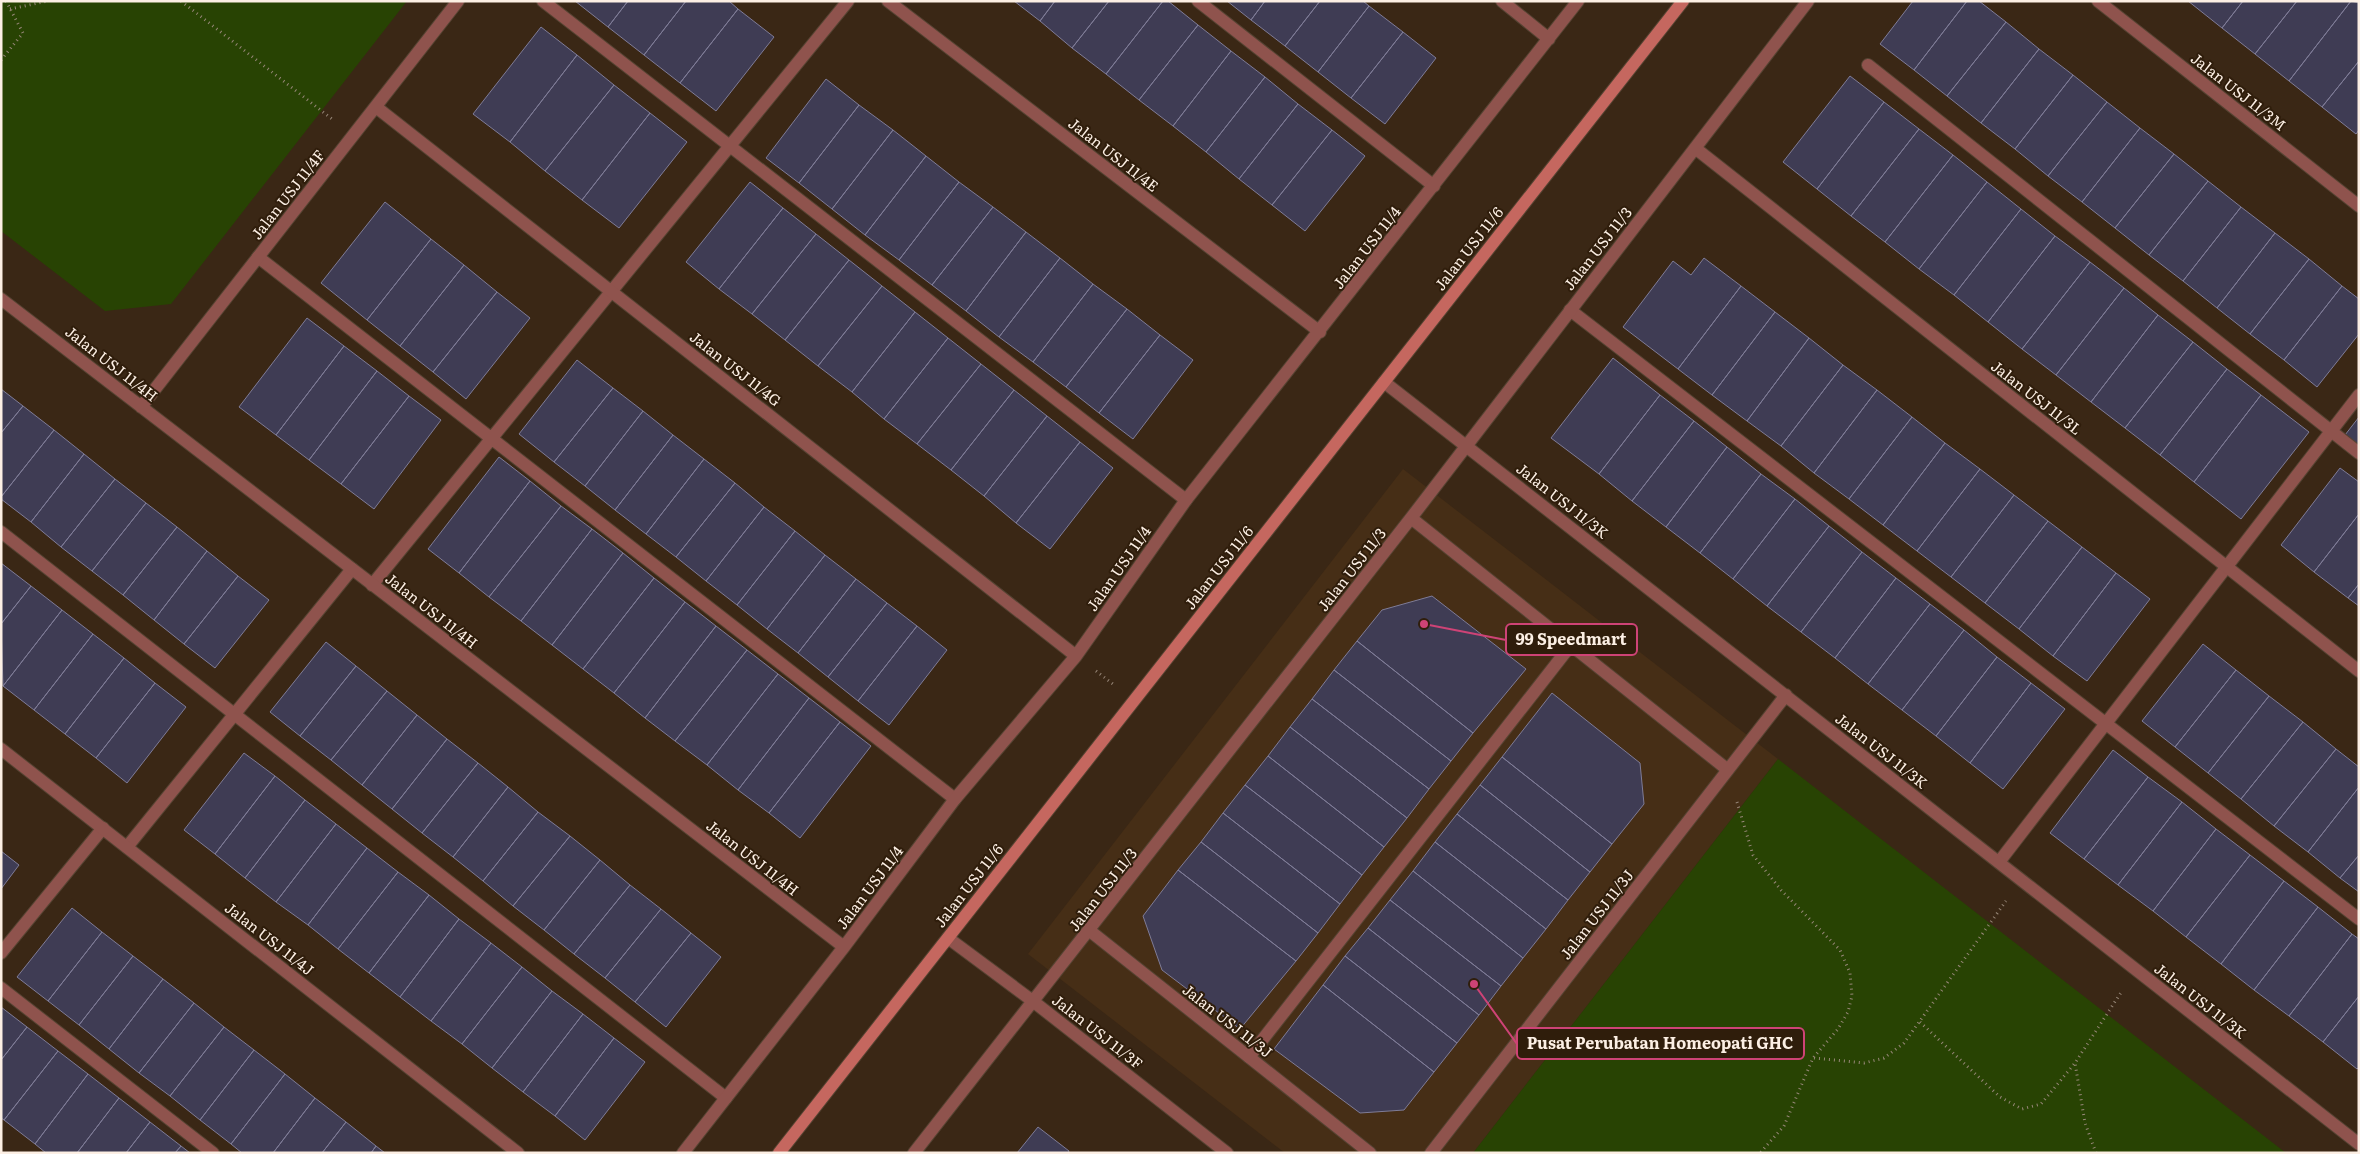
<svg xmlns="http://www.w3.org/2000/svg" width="2360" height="1154" font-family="Literata,serif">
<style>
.built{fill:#462e16}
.green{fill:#284303}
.building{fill:#3f3c54;stroke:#7f7c97}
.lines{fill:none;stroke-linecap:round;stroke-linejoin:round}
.lane-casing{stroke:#554332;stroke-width:14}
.street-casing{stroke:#554332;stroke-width:14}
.secondary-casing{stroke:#554332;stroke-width:14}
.path{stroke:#978778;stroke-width:3;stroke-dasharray:1 4;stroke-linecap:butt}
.lane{stroke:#8f534d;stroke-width:12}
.street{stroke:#8f534d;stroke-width:12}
.secondary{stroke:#c5675f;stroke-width:12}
.labels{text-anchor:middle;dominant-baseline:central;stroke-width:4;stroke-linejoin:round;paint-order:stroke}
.street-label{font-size:15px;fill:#fcefe4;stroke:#2f1d0b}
.leader{fill:none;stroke:#ce4376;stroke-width:2}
.callout-dot{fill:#ce4376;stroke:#2f1d0b;stroke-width:2}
.callout{fill:#2f1d0b;stroke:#ce4376;stroke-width:2}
.callout-label{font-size:16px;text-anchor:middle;font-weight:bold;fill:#fcefe4}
</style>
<rect width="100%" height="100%" fill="#3a2715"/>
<path class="built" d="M1403,469l375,290 -305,394h-188l-257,-199z"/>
<path class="green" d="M1,1h406l-236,303 -66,7 -104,-80z
M1778,759l508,394h-813z"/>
<path class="building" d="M575,1h53l-20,26z
M628,1h58l-42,54 -36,-28z
M686,1h43l9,8 -58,74 -36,-28z
M1014,1h41l-15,20z
M1055,1h54l-37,47 -32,-27z
M1109,1h54l-57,73 -34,-26z
M1163,1h5l30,24 -59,75 -33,-26z
M1227,1h38l-14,19z
M1265,1h55l-35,45 -34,-26z
M1320,1h43l6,5 -51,66 -33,-26z
M1913,1h54l-53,69 -34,-26z
M1967,1h12l27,21 -59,74 -33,-26z
M2188,1h55l-21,27z
M2243,1h54l-42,53 -33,-26z
M2297,1h54l-62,80 -34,-27z
M2351,1l8,2v58l-37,46 -33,-26z
M1369,6l34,26 -52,66 -33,-26z
M738,9l36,28 -58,74 -36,-28z
M2006,22l33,27 -58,74 -34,-27z
M1198,25l33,26 -58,75 -34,-26z
M541,27l36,28 -67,87 -37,-28z
M1403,32l33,26 -51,66 -34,-26z
M2039,49l34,26 -58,74 -34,-26z
M1231,51l34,26 -59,75 -33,-26z
M577,55l37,30 -69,86 -35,-29z
M2359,61v69l-3,4 -34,-27z
M2073,75l34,27 -59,74 -33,-27z
M1850,76l34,26 -67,87 -34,-27z
M1265,77l33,27 -59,75 -33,-27z
M826,79l33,26 -60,78 -33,-25z
M614,85l36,28 -68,87 -37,-29z
M1884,102l35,27 -68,87 -34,-27z
M2107,102l33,26 -58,74 -34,-26z
M1298,104l34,26 -60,75 -33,-26z
M859,105l34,25 -61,79 -33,-26z
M650,113l37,29 -68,86 -37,-28z
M2140,128l34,26 -59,74 -33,-26z
M1919,129l34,26 -68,87 -34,-26z
M893,130l33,26 -61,79 -33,-26z
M1332,130l33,26 -60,75 -33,-26z
M2174,154l34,27 -59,74 -34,-27z
M1953,155l34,27 -68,87 -34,-27z
M926,156l33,26 -60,78 -34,-25z
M2208,181l33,26 -58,74 -34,-26z
M750,182l33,26 -64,81 -33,-27z
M959,182l34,25 -61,78 -33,-25z
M1987,182l34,27 -67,86 -35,-26z
M385,202l46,37 -64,81 -46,-37z
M993,207l33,25 -60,79 -34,-26z
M2241,207l34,26 -58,75 -34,-27z
M783,208l33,26 -64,80 -33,-25z
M2021,209l34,27 -67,86 -34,-27z
M1026,232l34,26 -61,79 -33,-26z
M2275,233l34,26 -59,75 -33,-26z
M816,234l33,26 -64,80 -33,-26z
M2055,236l35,26 -68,87 -34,-27z
M431,239l33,26 -64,81 -33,-26z
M1060,258l33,26 -60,78 -34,-25z
M1704,258l37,28 -63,83 -55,-42 50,-66 18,14z
M2309,259l33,27 -58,74 -34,-26z
M849,260l33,26 -64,80 -33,-26z
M2090,262l34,26 -68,87 -34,-26z
M464,265l33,27 -64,80 -33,-26z
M1093,284l34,25 -61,78 -33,-25z
M882,286l33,26 -63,80 -34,-26z
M1741,286l34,26 -63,83 -34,-26z
M2342,286l17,13v35l-42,53 -33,-27z
M2124,288l34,27 -67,87 -35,-27z
M497,292l33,26 -64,81 -33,-27z
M1127,309l33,26 -61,78 -33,-26z
M915,312l33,26 -64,81 -32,-27z
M1775,312l34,26 -62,83 -35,-26z
M2158,315l35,27 -68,86 -34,-26z
M307,318l37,28 -68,89 -37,-28z
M1160,335l33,25 -60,79 -34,-26z
M948,338l33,26 -64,80 -33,-25z
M1809,338l34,27 -62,81 -34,-25z
M2193,342l34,27 -67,86 -35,-27z
M344,346l33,25 -68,89 -33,-25z
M1613,358l47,37 -61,79 -48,-36z
M577,360l36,28 -59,74 -35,-28z
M981,364l33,26 -63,80 -34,-26z
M1843,365l34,25 -63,83 -33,-27z
M2227,369l34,26 -67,87 -34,-27z
M377,371l32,25 -68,88 -32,-24z
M613,388l30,23 -58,75 -31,-24z
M1,389l22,17 -22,27z
M1014,390l33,26 -63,80 -33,-26z
M1877,390l35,27 -63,82 -35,-26z
M1660,395l34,26 -62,80 -33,-27z
M2261,395l48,37 -68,87 -47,-37z
M409,396l32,24 -67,89 -33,-25z
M23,406l31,24 -53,67v-64z
M643,411l30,24 -58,75 -30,-24z
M1047,416l33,26 -64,81 -32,-27z
M1912,417l33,26 -62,82 -34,-26z
M2359,417v29l-14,-11z
M1694,421l33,26 -61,80 -34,-26z
M54,430l30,24 -53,68 -30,-23v-2z
M673,435l31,24 -58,75 -31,-24z
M1080,442l33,26 -63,81 -34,-26z
M1945,443l35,26 -63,82 -34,-26z
M1727,447l34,27 -61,79 -34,-26z
M84,454l31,25 -54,68 -30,-25z
M499,457l31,24 -71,92 -31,-24z
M704,459l31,24 -59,74 -30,-23z
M2340,468l19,14v32l-45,58 -33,-27z
M1980,469l34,26 -63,82 -34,-26z
M1761,474l34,25 -62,80 -33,-26z
M115,479l31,24 -54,68 -31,-24z
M530,481l31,25 -72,91 -30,-24z
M735,483l29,24 -58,74 -30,-24z
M2014,495l34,26 -63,82 -34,-26z
M1795,499l34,27 -62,80 -34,-27z
M146,503l31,24 -54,68 -31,-24z
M561,506l31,23 -71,92 -32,-24z
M764,507l31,24 -58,74 -31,-24z
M2359,514v70l-11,14 -34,-26z
M2048,521l34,26 -63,82 -34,-26z
M1829,526l33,26 -61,80 -34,-26z
M177,527l30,24 -53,69 -31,-25z
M592,529l31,24 -71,92 -31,-24z
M795,531l30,24 -58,74 -30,-24z
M2082,547l34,26 -63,83 -34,-27z
M207,551l31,25 -54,68 -30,-24z
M1862,552l34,26 -61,80 -34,-26z
M623,553l31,25 -71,91 -31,-24z
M825,555l31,24 -58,74 -31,-24z
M1,563l30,23 -30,38z
M2116,573l34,26 -63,82 -34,-25z
M238,576l31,24 -54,68 -31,-24z
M654,578l31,24 -71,91 -31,-24z
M1896,578l34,26 -62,80 -33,-26z
M856,579l31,24 -59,74 -30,-24z
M2359,584v22l-11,-8z
M31,586l31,24 -59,76 -2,-62z
M1432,596l94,73 -53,64 -116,-92 25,-31z
M685,602l31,24 -71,92 -31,-25z
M887,603l30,23 -59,75 -30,-24z
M1930,604l34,26 -62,80 -34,-26z
M62,610l31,24 -59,76 -31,-24z
M716,626l31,24 -72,91 -30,-23z
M917,626l30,24 -58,75 -31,-24z
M1964,630l33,27 -61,79 -34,-26z
M93,634l31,24 -59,76 -31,-24z
M1357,641l116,92 -22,28 -117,-91z
M326,642l30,24 -56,70 -30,-24z
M2203,644l33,26 -61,77 -33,-26z
M747,650l31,24 -71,91 -32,-24z
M1997,657l34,26 -61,80 -34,-27z
M124,658l31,25 -59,75 -31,-24z
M356,666l31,25 -56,69 -31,-24z
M1334,670l117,91 -22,28 -117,-90z
M2236,670l33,26 -61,77 -33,-26z
M778,674l31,24 -71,92 -31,-25z
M155,683l31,24 -59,76 -31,-25z
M2031,683l34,26 -62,80 -33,-26z
M387,691l30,24 -55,70 -31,-25z
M1552,693l88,70 4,41 -32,40 -110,-87z
M2269,696l34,26 -62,77 -33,-26z
M809,698l31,24 -71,91 -31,-23z
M1312,699l117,90 -22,29 -117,-91z
M417,715l30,24 -55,70 -30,-24z
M840,722l31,24 -71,92 -31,-25z
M2303,722l33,27 -62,77 -33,-27z
M1290,727l117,91 -23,29 -116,-91z
M447,739l31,24 -56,70 -30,-24z
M2336,749l23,18v20l-51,65 -34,-26z
M2113,750l35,27 -64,82 -34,-26z
M244,753l31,23 -60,78 -31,-24z
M1268,756l116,91 -22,28 -117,-90z
M1502,757l110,87 -22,28 -110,-87z
M478,763l30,24 -55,70 -31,-24z
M275,776l30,24 -60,78 -30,-24z
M2148,777l34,25 -64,83 -34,-26z
M1245,785l117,90 -22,29 -117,-91z
M1480,785l110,87 -22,28 -111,-86z
M508,787l30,25 -55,69 -30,-24z
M2359,787v68l-19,23 -32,-26z
M305,800l31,24 -60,78 -31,-24z
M2182,802l34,27 -63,82 -35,-26z
M538,812l32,24 -57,70 -30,-25z
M1223,813l117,91 -22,29 -117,-91z
M1457,814l111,86 -22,29 -111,-87z
M336,824l31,24 -59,77 -32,-23z
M2216,829l34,26 -64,82 -33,-26z
M570,836l30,24 -56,70 -31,-24z
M1201,842l117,91 -22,28 -118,-91z
M1435,842l111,87 -23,29 -110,-87z
M367,848l31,24 -60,77 -30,-24z
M1,851l18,14 -18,24z
M2250,855l34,26 -63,83 -35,-27z
M2359,855v37l-19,-14z
M600,860l30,25 -56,69 -30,-24z
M1178,870l118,91 -56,68 -78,-59 -19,-54z
M1413,871l110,87 -22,28 -111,-86z
M398,872l31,23 -60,78 -31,-24z
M2284,881l34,26 -64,83 -33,-26z
M630,885l31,24 -56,69 -31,-24z
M429,895l30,24 -59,78 -31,-24z
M1390,900l111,86 -22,29 -111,-87z
M2318,907l34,27 -63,82 -35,-26z
M72,908l30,24 -54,69 -31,-24z
M661,909l30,24 -56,69 -30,-24z
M459,919l32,24 -60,78 -31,-24z
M1368,928l111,87 -22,28 -112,-87z
M102,932l31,24 -54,69 -31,-24z
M691,933l30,24 -55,70 -31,-25z
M2352,934l7,5v57l-36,46 -34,-26z
M491,943l31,24 -60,77 -31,-23z
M133,956l30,23 -54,70 -30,-24z
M1345,956l112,87 -23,29 -111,-87z
M522,967l30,24 -60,77 -30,-24z
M163,979l31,24 -55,70 -30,-24z
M1323,985l111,87 -30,38 -44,3 -86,-64z
M552,991l31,23 -60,78 -31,-24z
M2359,996v71l-2,2 -34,-27z
M194,1003l30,24 -54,69 -31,-23z
M1,1007l26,20 -26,33z
M583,1014l31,24 -59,78 -32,-24z
M27,1027l31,24 -54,69 -3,-2v-58z
M224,1027l30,23 -54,70 -30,-24z
M614,1038l31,24 -60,78 -30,-24z
M254,1050l31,24 -54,70 -31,-24z
M58,1051l30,23 -53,70 -31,-24z
M88,1074l31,24 -42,55h-31l-11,-9z
M285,1074l30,24 -42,55h-31l-11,-9z
M119,1098l31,24 -24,31h-49z
M315,1098l31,24 -24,31h-49z
M150,1122l31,24 -6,7h-49z
M346,1122l30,24 -5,7h-49z
M1038,1127l31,24 -1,2h-51z
M181,1146l9,7h-15z
M376,1146l9,7h-14z"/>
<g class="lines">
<defs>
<path id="lane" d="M543,1l643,499
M1198,1l236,185
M1868,65l491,388
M258,257l697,542
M1570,310l789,609
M1,532l725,566
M372,585l476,-584
M127,847l225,-278
M1999,862l360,-467
M1,953l102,-125
M1,988l212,165
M1249,1057l322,-412"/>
<path id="street" d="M888,1l432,331
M1502,1l47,38
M2098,1l261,205
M376,107l700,549
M1695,148l664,523
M1,299l843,648
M1384,382l975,762
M141,407l317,-406
M1411,518l317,252
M1,749l517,404
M1090,931l280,222
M948,938l86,64 193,151
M683,1153l161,-206 111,-148 121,-143 110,-156 392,-499
M914,1153l497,-635 397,-517
M1431,1153l355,-458"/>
<path id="secondary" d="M779,1153l904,-1152"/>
</defs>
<use href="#lane" class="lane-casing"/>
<use href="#street" class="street-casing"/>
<use href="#secondary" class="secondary-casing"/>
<path class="path" d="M181,1l151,118
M10,9l38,-8
M1,60l22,-27 -17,-32
M1096,671l17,13
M1737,802l16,53 28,35 59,60 10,23 2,23 -4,16 -10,17 -25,29 -29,68 -24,27
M1920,1022l80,75 22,12 19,-5 34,-41
M1814,1058l50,5 20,-5 20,-15 102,-142
M2096,1153l-11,-30 -10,-60 47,-72"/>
<use href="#lane" class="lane"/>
<use href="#street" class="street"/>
<use href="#secondary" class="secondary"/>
</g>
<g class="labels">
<g class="street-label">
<text transform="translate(2239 91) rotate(38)">Jalan USJ 11/3M</text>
<text transform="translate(1114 154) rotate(38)">Jalan USJ 11/4E</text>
<text transform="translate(287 194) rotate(-52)">Jalan USJ 11/4F</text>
<text transform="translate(1366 247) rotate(-52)">Jalan USJ 11/4</text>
<text transform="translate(1468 248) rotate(-52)">Jalan USJ 11/6</text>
<text transform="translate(1597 248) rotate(-52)">Jalan USJ 11/3</text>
<text transform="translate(112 363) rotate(38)">Jalan USJ 11/4H</text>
<text transform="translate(736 368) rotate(38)">Jalan USJ 11/4G</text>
<text transform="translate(2037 397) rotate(38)">Jalan USJ 11/3L</text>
<text transform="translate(1563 500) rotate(38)">Jalan USJ 11/3K</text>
<text transform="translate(1218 567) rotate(-52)">Jalan USJ 11/6</text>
<text transform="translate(1118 568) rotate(-55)">Jalan USJ 11/4</text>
<text transform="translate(1351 569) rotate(-52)">Jalan USJ 11/3</text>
<text transform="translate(432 610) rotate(38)">Jalan USJ 11/4H</text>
<text transform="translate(1882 750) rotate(38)">Jalan USJ 11/3K</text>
<text transform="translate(753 857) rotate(38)">Jalan USJ 11/4H</text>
<text transform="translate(968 885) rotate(-52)">Jalan USJ 11/6</text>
<text transform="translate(869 887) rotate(-53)">Jalan USJ 11/4</text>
<text transform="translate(1102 889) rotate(-52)">Jalan USJ 11/3</text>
<text transform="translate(1596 914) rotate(-52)">Jalan USJ 11/3J</text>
<text transform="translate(270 938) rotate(38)">Jalan USJ 11/4J</text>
<text transform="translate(2201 1000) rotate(38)">Jalan USJ 11/3K</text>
<text transform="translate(1228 1020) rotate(38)">Jalan USJ 11/3J</text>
<text transform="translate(1098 1031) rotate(38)">Jalan USJ 11/3F</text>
</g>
</g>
<path class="leader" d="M1424 624L1506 640M1474 984L1517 1044"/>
<g class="callout-dot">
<circle cx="1424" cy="624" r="5"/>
<circle cx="1474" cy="984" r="5"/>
</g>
<g class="callout">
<rect x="1506" y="624" width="131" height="31" rx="5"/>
<rect x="1517" y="1028" width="287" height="31" rx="5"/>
</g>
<g class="callout-label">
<text x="1571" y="645">99 Speedmart</text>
<text x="1660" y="1049">Pusat Perubatan Homeopati GHC</text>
</g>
<rect width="2360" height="1154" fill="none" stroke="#fcefe4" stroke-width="5"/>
</svg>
